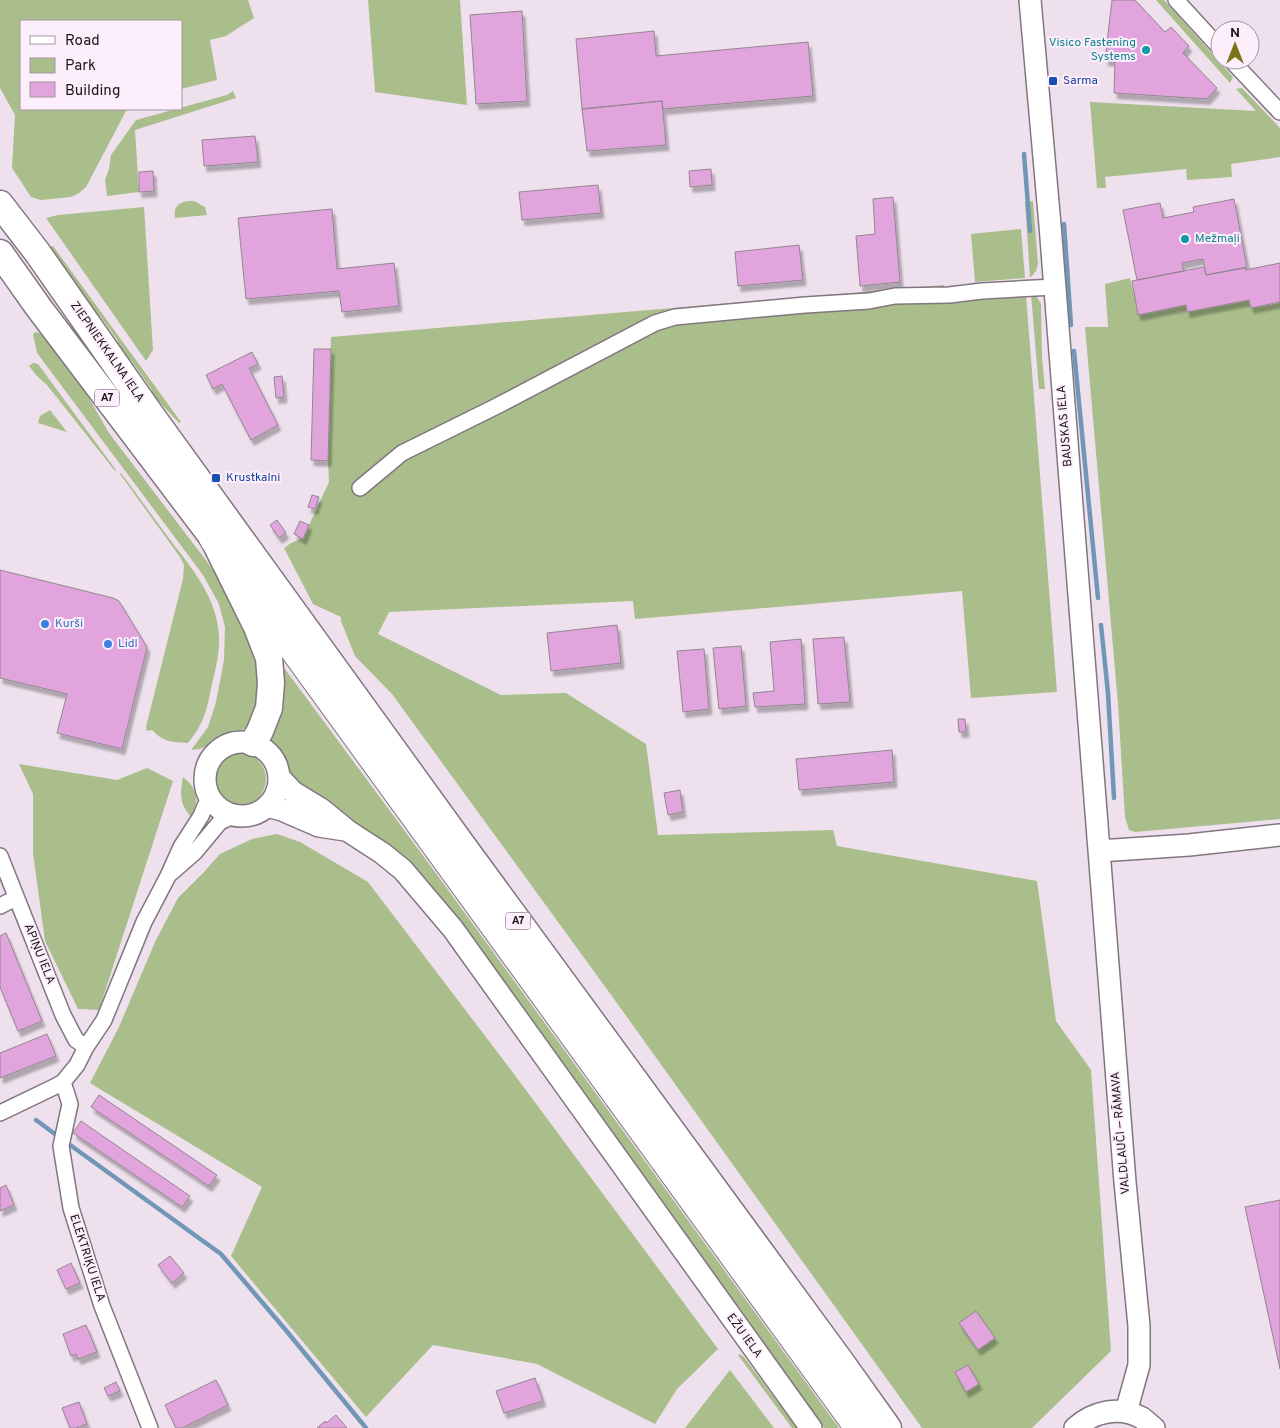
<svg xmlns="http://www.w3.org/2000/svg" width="1280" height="1428" font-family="Overpass,sans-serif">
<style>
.green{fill:#a9be8a}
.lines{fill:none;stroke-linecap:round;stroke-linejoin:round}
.stream{stroke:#7297b6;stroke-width:4.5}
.building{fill:#e2a4dd;stroke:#928690;filter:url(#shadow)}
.minor-casing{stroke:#827681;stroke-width:18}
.secondary-casing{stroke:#827681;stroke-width:24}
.trunk-casing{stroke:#827681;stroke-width:29}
.motorway-casing{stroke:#827681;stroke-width:30}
.minor{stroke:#fff;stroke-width:15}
.secondary{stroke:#fff;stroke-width:21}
.trunk{stroke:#fff;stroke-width:26}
.motorway{stroke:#fff;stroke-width:28}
.culture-dot{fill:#0f9aa8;stroke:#fceefa;stroke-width:2}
.transit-dot{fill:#1a4fb4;stroke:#fceefa;stroke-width:2}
.shop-dot{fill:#3f7fe0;stroke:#fceefa;stroke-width:2}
.labels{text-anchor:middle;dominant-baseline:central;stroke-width:4;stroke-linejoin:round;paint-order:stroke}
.shield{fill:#fceefa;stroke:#5d565c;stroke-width:1}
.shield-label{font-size:11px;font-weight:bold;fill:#191519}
.culture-label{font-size:12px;fill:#0d838f;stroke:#fceefa;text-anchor:end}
.transit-label{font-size:12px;fill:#164399;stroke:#fceefa;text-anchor:start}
.street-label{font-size:12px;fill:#191519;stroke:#fceefa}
.shop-label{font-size:12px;fill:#366cbe;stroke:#fceefa;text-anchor:start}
</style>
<defs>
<filter id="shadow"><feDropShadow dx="3" dy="5.5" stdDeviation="1" flood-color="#0004"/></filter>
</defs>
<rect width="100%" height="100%" fill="#eee1ed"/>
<path class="green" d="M0,0h248l6,18 -28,18 -16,4 7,40 -36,9v-68h-160v88h106l-41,78 -7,6 -8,4 -30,3 -10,-3 -19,-29 3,-53 -15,-27z
M368,0h92l7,105 -92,-13z
M1156,0h8l69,77 -3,6z
M1242,88l38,40v29l-49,7 1,13 -45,3 -1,-11 -81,8 1,11h-9l-7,-86 166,9 -20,-22z
M233,91l3,7 -101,32 4,62 -32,4 -2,-16 4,-11 2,-14 25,-35 91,-25z
M194,201l11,6 2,8 -32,3c-2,-14 6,-17 19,-17z
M1033,201l5,63 -2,7 -6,7 -5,-76z
M144,207l9,143 -7,11 -100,-143 12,-3z
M1021,229l4,49 -50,4 -4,-48z
M53,246l128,176 -2,1 -28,-30 1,-3 -22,-31 -3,1 -10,-12 1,-7 -18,-25 -5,2 -48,-70z
M1130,278l9,37 47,-10 1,7 62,-12 2,8 29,-5v516l-145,13 -6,-2 -4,-13 -7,-113 -33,-377h23l-3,-43z
M944,285l1,15 81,-5 31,397 -86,6 -9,-107 -327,28 -2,-18 -244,11 -11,22 123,61 65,-2 80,51 12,91 175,-5 4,16 200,35 19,140 35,49 20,281 -79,77h-110l-308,-429 -222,-305 -37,-38 -14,-35v-4l-28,-13 -29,-56 7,-5 12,-5 26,-56 -1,-22 3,-123z
M1031,294l6,3 4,7 1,53 3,32h-6z
M36,332l6,2 8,7 32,45 27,47 118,155 26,55 9,41 -11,40 -7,5 -19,8 -25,12 -9,1 17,-23 8,-25 8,-42 1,-33 -6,-23 -16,-29 -166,-222 -4,-19z
M33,363h2l3,1 78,106 -1,1 -68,-86 -10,-9 -8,-10z
M50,410l17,22 -29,-9 2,-7z
M121,473c17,23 33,45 50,68 22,29 45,55 48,94 1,16 -3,33 -7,49 -5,25 -7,38 -24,59 -16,-1 -25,-1 -36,-13l-5,1 -1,-4 37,-148 1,-14 -4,-8 -60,-83z
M279,661l148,200 412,567h-15l-403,-552 -119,-87 -11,-14 -9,-21 -9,-10 -2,-5 3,-8z
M214 779a26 26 0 1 1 52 0a26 26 0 1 1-52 0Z
M19,764l98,16 30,-12 26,13 -74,229 -21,-1 -33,-68 -12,-88v-59z
M183,777c15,12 16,23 9,41 -13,-14 -12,-24 -9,-41z
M277,834l23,8 68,40 143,188 207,279 -41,40 -22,35 -118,-60 -104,-19 -67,72 -135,-161 31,-69 -172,-104 29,-56 36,-85 23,-44 26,-26 16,-18 32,-15z
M739,1354l5,3 53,71h-5l-54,-73z
M730,1370l44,58h-89z"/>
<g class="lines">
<path class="stream" d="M1024,154l6,77
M1064,224l7,101
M1074,351l24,247
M1101,625l7,68 6,105
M36,1120l23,17
M66,1142l155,112 63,74 82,100"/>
</g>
<path class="building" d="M1112,0h23l30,32 6,-5 18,19 -6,7 34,35 -10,11 -93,-6 1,-32 -10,-1z
M522,11l5,90 -51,3 -6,-89z
M654,31l2,25 152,-14 5,54 -150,13 -1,-8 -80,8 -6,-70z
M662,101l4,44 -79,6 -5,-42z
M255,136l3,26 -54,4 -2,-26z
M711,169l1,16 -22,2 -1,-16z
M153,171l1,20 -15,1v-20z
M598,185l3,28 -79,7 -3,-28z
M893,197l7,85 -40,4 -4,-50 19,-2 -2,-35z
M1234,199l13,68 -41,8 -3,-16 -21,4 2,8 -47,9 -14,-70 37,-7 3,15 31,-6 -1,-5z
M332,209l5,60 57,-6 5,43 -57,6 -3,-21 -93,8 -8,-81z
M799,245l4,35 -65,6 -3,-34z
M1280,263v39l-29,6 -2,-8 -62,12 -1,-7 -48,10 -6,-34 72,-14 2,8 39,-7v2z
M314,349h17l-3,112 -17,-1z
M252,352l6,12 -9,4 29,57 -27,15 -29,-56 -9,5 -7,-14z
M282,376l2,21 -8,1 -2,-21z
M312,495l7,2 -4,12 -7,-2z
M277,520l9,13 -7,5 -9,-13z
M300,521l9,4 -6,14 -9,-5z
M0,570l113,28 6,3 28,46 -25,102 -65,-16 10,-39 -67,-16z
M617,625l4,38 -70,8 -4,-38z
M844,637l6,65 -32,2 -5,-65z
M801,639l4,65 -50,3 -2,-14 21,-2 -4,-49z
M741,646l5,60 -27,3 -6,-61z
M704,649l5,60 -26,3 -6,-61z
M958,719h7l1,13h-7z
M892,750l2,32 -95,8 -3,-31z
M680,790l3,22 -15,3 -4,-22z
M6,933l36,88 -24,10 -18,-44v-51z
M47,1034l9,22 -56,22v-25z
M99,1095l118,80 -8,11 -118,-79z
M81,1121l109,75 -8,11 -109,-74z
M6,1185l8,20 -14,6v-23z
M1280,1200v169l-35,-162z
M170,1256l14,17 -12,10 -14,-18z
M71,1263l9,20 -14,6 -9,-19z
M976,1311l19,27 -17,12 -19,-27z
M86,1325l11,27 -19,7 -2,-5 -5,2 -8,-22z
M968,1365l11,19 -13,8 -11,-20z
M535,1378l8,23 -39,12 -8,-22z
M216,1380l12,25 -46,23h-6l-11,-23z
M116,1382l4,9 -12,5 -4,-8z
M79,1402l8,22 -11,4h-6l-8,-20z
M336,1415l11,13h-30l8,-7 1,2z"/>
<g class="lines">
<defs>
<path id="minor" d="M1176,0l44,48
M1231,60l49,52
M360,488l42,-35 95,-47 158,-83 20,-6 130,-12 64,-4 26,-5 54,-1 33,-4 72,-4
M0,856l63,159 13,25 10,7
M171,873l24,-21 25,-30 13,-6
M0,906l16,-8
M63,1082l7,22 -9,42 10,62 31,98 48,122
M0,1113l54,-26 9,-5 14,-17 9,-18 18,-27 40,-98 24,-46 13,-29 20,-31 4,-10 5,-8"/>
<path id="secondary" d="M1030,0l20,225 75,957 14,144v39l-13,47
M205 779a37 37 0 1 1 74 0a37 37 0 1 1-74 0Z
M279,777l14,15 28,17 27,22 34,22 21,17 50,59 358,499
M267,806l15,4 37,16 26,4
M1099,851l90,-6 91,-10
M1075,1428c18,-16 44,-23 67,-10 4,3 8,7 12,10"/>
<path id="trunk" d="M0,204l37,48 114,163 312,431 378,516 47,66
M0,253l39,55 174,230 44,89 12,31 2,25 -2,25 -9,23 -7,12"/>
<path id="motorway" d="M213,538l646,890"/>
</defs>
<use href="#minor" class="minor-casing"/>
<use href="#secondary" class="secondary-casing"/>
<use href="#trunk" class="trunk-casing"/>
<use href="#motorway" class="motorway-casing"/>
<use href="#minor" class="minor"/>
<use href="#secondary" class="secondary"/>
<use href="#trunk" class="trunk"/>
<use href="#motorway" class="motorway"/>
</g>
<g class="culture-dot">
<circle cx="1146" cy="50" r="5"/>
<circle cx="1185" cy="239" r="5"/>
</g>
<g class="transit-dot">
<rect x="1048" y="76" width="10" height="10" rx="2.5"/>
<rect x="211" y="473" width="10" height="10" rx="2.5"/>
</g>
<g class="shop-dot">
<circle cx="45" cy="624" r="5"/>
<circle cx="108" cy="644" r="5"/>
</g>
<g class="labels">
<g class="shield">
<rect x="94.5" y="389.5" width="25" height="17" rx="4"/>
<rect x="505.5" y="912.5" width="25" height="17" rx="4"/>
</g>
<g class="shield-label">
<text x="107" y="398">A7</text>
<text x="518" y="921">A7</text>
</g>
<g class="culture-label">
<text x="1136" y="43">Visico Fastening<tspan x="1136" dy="14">Systems</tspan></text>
<text x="1195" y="239" text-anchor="start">Mežmaļi</text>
</g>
<g class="transit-label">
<text x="1063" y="81">Sarma</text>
<text x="226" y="478">Krustkalni</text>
</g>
<g class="street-label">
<text transform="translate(107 352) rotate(55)">ZIEPNIEKKALNA IELA</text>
<text transform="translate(1065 426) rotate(-95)">BAUSKAS IELA</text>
<text transform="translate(39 954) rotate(68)">APIŅU IELA</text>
<text transform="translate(1121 1133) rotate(-95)">VALDLAUČI — RĀMAVA</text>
<text transform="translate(87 1258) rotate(72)">ELEKTRIĶU IELA</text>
<text transform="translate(744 1336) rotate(54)">EŽU IELA</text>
</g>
<g class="shop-label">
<text x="55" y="624">Kurši</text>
<text x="118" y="644">Lidl</text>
</g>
</g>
<rect x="20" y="20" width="162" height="90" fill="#fceefa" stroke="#a197a0"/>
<rect x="30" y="36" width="25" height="8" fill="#ffffff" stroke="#a197a0"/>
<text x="65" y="45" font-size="15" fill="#191519">Road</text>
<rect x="30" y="58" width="25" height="15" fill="#a9be8a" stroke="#a197a0"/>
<text x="65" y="70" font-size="15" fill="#191519">Park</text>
<rect x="30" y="82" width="25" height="15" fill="#e2a4dd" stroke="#a197a0"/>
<text x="65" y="95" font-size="15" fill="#191519">Building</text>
<g transform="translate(1235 45)"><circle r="24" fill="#fceefa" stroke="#a197a0"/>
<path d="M0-4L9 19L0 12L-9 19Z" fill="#797518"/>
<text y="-8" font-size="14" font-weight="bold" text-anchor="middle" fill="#191519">N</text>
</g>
</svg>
